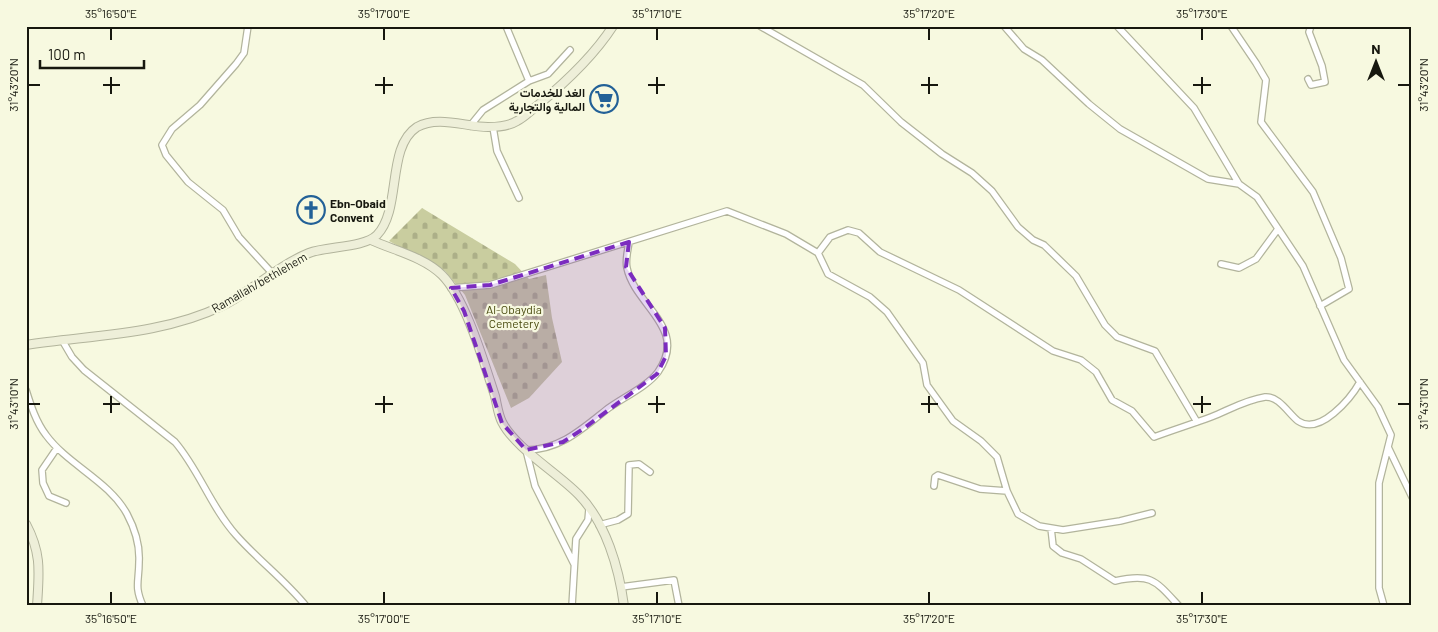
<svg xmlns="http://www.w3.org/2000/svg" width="1438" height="632" font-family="Barlow,Vazirmatn,sans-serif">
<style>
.cemetery{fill:url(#cemetery-stones)}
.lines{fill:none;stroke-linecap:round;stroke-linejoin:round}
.street-casing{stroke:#b2b49c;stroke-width:8}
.secondary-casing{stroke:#b2b49c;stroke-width:10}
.street{stroke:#fff;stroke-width:5.5}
.secondary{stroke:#eeefd9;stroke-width:8}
.marked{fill:#7b2cbf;fill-opacity:0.2;stroke:#7b2cbf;stroke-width:4;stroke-dasharray:10 6;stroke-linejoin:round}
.ticks{fill:none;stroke:#17180f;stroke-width:2}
.labels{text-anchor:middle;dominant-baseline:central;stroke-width:4.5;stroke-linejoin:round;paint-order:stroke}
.poi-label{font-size:12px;font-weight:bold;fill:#17180f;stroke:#f7f9e0;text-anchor:end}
.street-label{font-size:12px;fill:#17180f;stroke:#f7f9e0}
.park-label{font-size:12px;fill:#4a4c10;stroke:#f7f9e0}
.neatline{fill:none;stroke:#17180f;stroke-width:2}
.ticks-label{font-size:12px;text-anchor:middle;fill:#17180f}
</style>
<defs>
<pattern id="cemetery-stones" width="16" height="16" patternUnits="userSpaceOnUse" patternTransform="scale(1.25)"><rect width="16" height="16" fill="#c9cd9f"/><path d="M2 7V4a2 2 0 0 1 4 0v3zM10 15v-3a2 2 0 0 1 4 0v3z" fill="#acaf88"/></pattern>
</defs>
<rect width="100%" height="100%" fill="#f7f9e0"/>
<path class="cemetery" d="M422,208l93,56 14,15 17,-4 6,43 10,44 -33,36 -18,10 -46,-113 -20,-24 -56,-30z"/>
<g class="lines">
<defs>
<path id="street" d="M248,26l-4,27 -8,11 -36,41 -28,24 -10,16 4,10 22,27 35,28 16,27 33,36
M506,26l23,55 19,-7 22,-24
M760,26l103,59 38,37 41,32 30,19 20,18 26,36 15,13 11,5 32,31 29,49 12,12 38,14 42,71
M1004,26l20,23 18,11 47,44 31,25 88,50 31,5
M1117,26l77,82 45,76 18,13 46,69 41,94 34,47 13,28 -12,48v105l5,18
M1231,26l25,37 10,17 -5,42 52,70 28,66 8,31 -29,17
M1308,79l3,6 14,-3 -3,-16 -13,-34 2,-6
M470,126l13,-16 46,-29
M493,127l4,24 22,47
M818,253l12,-16 18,-7 11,3 21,19 79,38 94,61 28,9 15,12 16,28 20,11 22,26c19,-7 38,-13 57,-20 18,-7 34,-17 54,-20 14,-1 23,16 33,24 22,15 53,-23 62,-39
M1221,264l18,4 17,-9 22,-30
M451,288l39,-3 237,-74 59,23 32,19 10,21 42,23 17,15 36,51 4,22 26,36 28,20 16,16 10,34 11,23 21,12 24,4 57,-9 32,-8
M62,340l10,17 12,13 91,72c24,28 36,65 61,93 22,25 49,45 70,71
M26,390c5,16 10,32 20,45 22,30 63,46 81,79 8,15 13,31 12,48 0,20 -5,24 4,44
M1388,447l24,50
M57,448l-15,22 1,13 6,13 17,7
M934,486l1,-9 3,-2 42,14 27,2
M599,525l19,-5 10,-6 1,-49 10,-1 11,8
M1051,528l2,18 9,7 19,6 34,22c36,-8 40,-1 64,25
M574,564l-39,-78 -9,-36c33,0 55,-20 80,-40 14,-11 41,-23 52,-38 31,-44 -23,-66 -31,-104 -2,-8 1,-18 2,-26
M621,587l53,-7 5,26
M572,606l4,-67 12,-19 1,-11"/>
<path id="secondary" d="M371,240c22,10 53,17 71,35 24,24 42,88 53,121 2,8 3,18 7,26 13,26 56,51 77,73 27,28 40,73 45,111
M26,345c65,-10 136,-10 196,-39 30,-15 55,-40 87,-53 18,-7 55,-5 68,-18 25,-26 9,-88 40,-108 21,-12 49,0 71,0 9,0 21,-1 29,-6 8,-4 14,-11 21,-16 28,-23 55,-48 75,-79
M26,524c16,30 13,49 11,82"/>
</defs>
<use href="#street" class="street-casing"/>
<use href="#secondary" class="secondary-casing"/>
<use href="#street" class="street"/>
<use href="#secondary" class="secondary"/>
</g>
<path class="marked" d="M629,242l-3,25 39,61 1,28 -9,18 -74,55 -20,13 -37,8 -24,-27 -38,-112 -13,-23 39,-3z"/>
<path class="ticks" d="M111,28v12M384,28v12M657,28v12M929,28v12M1202,28v12M111,77v17M384,77v17M657,77v17M929,77v17M1202,77v17M28,85h12M103,85h17M375,85h18M648,85h17M921,85h17M1193,85h18M1398,85h12M111,396v17M384,396v17M657,396v17M929,396v17M1202,396v17M28,404h12M103,404h17M375,404h18M648,404h17M921,404h17M1193,404h18M1398,404h12M111,592v12M384,592v12M657,592v12M929,592v12M1202,592v12"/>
<defs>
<symbol id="supermarket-ring" viewBox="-11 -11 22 22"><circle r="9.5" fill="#f7f9e0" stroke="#236197" stroke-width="1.5"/><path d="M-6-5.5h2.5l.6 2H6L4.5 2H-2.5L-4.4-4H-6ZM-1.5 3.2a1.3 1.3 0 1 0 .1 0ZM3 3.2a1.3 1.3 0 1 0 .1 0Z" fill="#236197"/></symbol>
<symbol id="church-ring" viewBox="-11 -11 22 22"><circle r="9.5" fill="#f7f9e0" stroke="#236197" stroke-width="1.5"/><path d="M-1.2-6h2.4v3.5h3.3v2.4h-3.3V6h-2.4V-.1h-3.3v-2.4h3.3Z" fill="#236197"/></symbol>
</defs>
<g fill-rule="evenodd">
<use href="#supermarket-ring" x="588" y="83" width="32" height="32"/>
<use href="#church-ring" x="295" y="194" width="32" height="32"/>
</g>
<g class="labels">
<g class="poi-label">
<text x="585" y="92">الغد للخدمات<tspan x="585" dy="14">المالية والتجارية</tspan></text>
<text x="330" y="203" text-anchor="start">Ebn-Obaid<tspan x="330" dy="14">Convent</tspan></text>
</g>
<g class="street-label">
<text transform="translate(259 282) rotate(-30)">Ramallah/bethlehem</text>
</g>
<g class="park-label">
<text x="514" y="309">Al-Obaydia<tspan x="514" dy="14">Cemetery</tspan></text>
</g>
</g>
<rect width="1438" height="632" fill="none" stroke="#f7f9e0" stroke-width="55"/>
<g transform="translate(1376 62)" stroke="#f7f9e0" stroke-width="4" paint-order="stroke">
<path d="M0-4L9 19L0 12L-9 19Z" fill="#17180f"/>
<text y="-8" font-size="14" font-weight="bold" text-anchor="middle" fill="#17180f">N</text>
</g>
<path d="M40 60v8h104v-8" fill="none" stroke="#17180f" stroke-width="2.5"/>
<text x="48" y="60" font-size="15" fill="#17180f" stroke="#f7f9e0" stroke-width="4" paint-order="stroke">100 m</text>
<rect x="28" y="28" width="1382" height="576" class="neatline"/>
<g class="ticks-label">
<text x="111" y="18">35°16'50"E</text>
<text x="384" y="18">35°17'00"E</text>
<text x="657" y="18">35°17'10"E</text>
<text x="929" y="18">35°17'20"E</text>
<text x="1202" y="18">35°17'30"E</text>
<text transform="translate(14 85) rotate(-90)" y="4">31°43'20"N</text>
<text transform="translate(1424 85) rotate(-90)" y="4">31°43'20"N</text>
<text transform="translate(14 404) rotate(-90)" y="4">31°43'10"N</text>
<text transform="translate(1424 404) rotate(-90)" y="4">31°43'10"N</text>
<text x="111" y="623">35°16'50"E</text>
<text x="384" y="623">35°17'00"E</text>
<text x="657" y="623">35°17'10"E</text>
<text x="929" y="623">35°17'20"E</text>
<text x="1202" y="623">35°17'30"E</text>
</g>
</svg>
